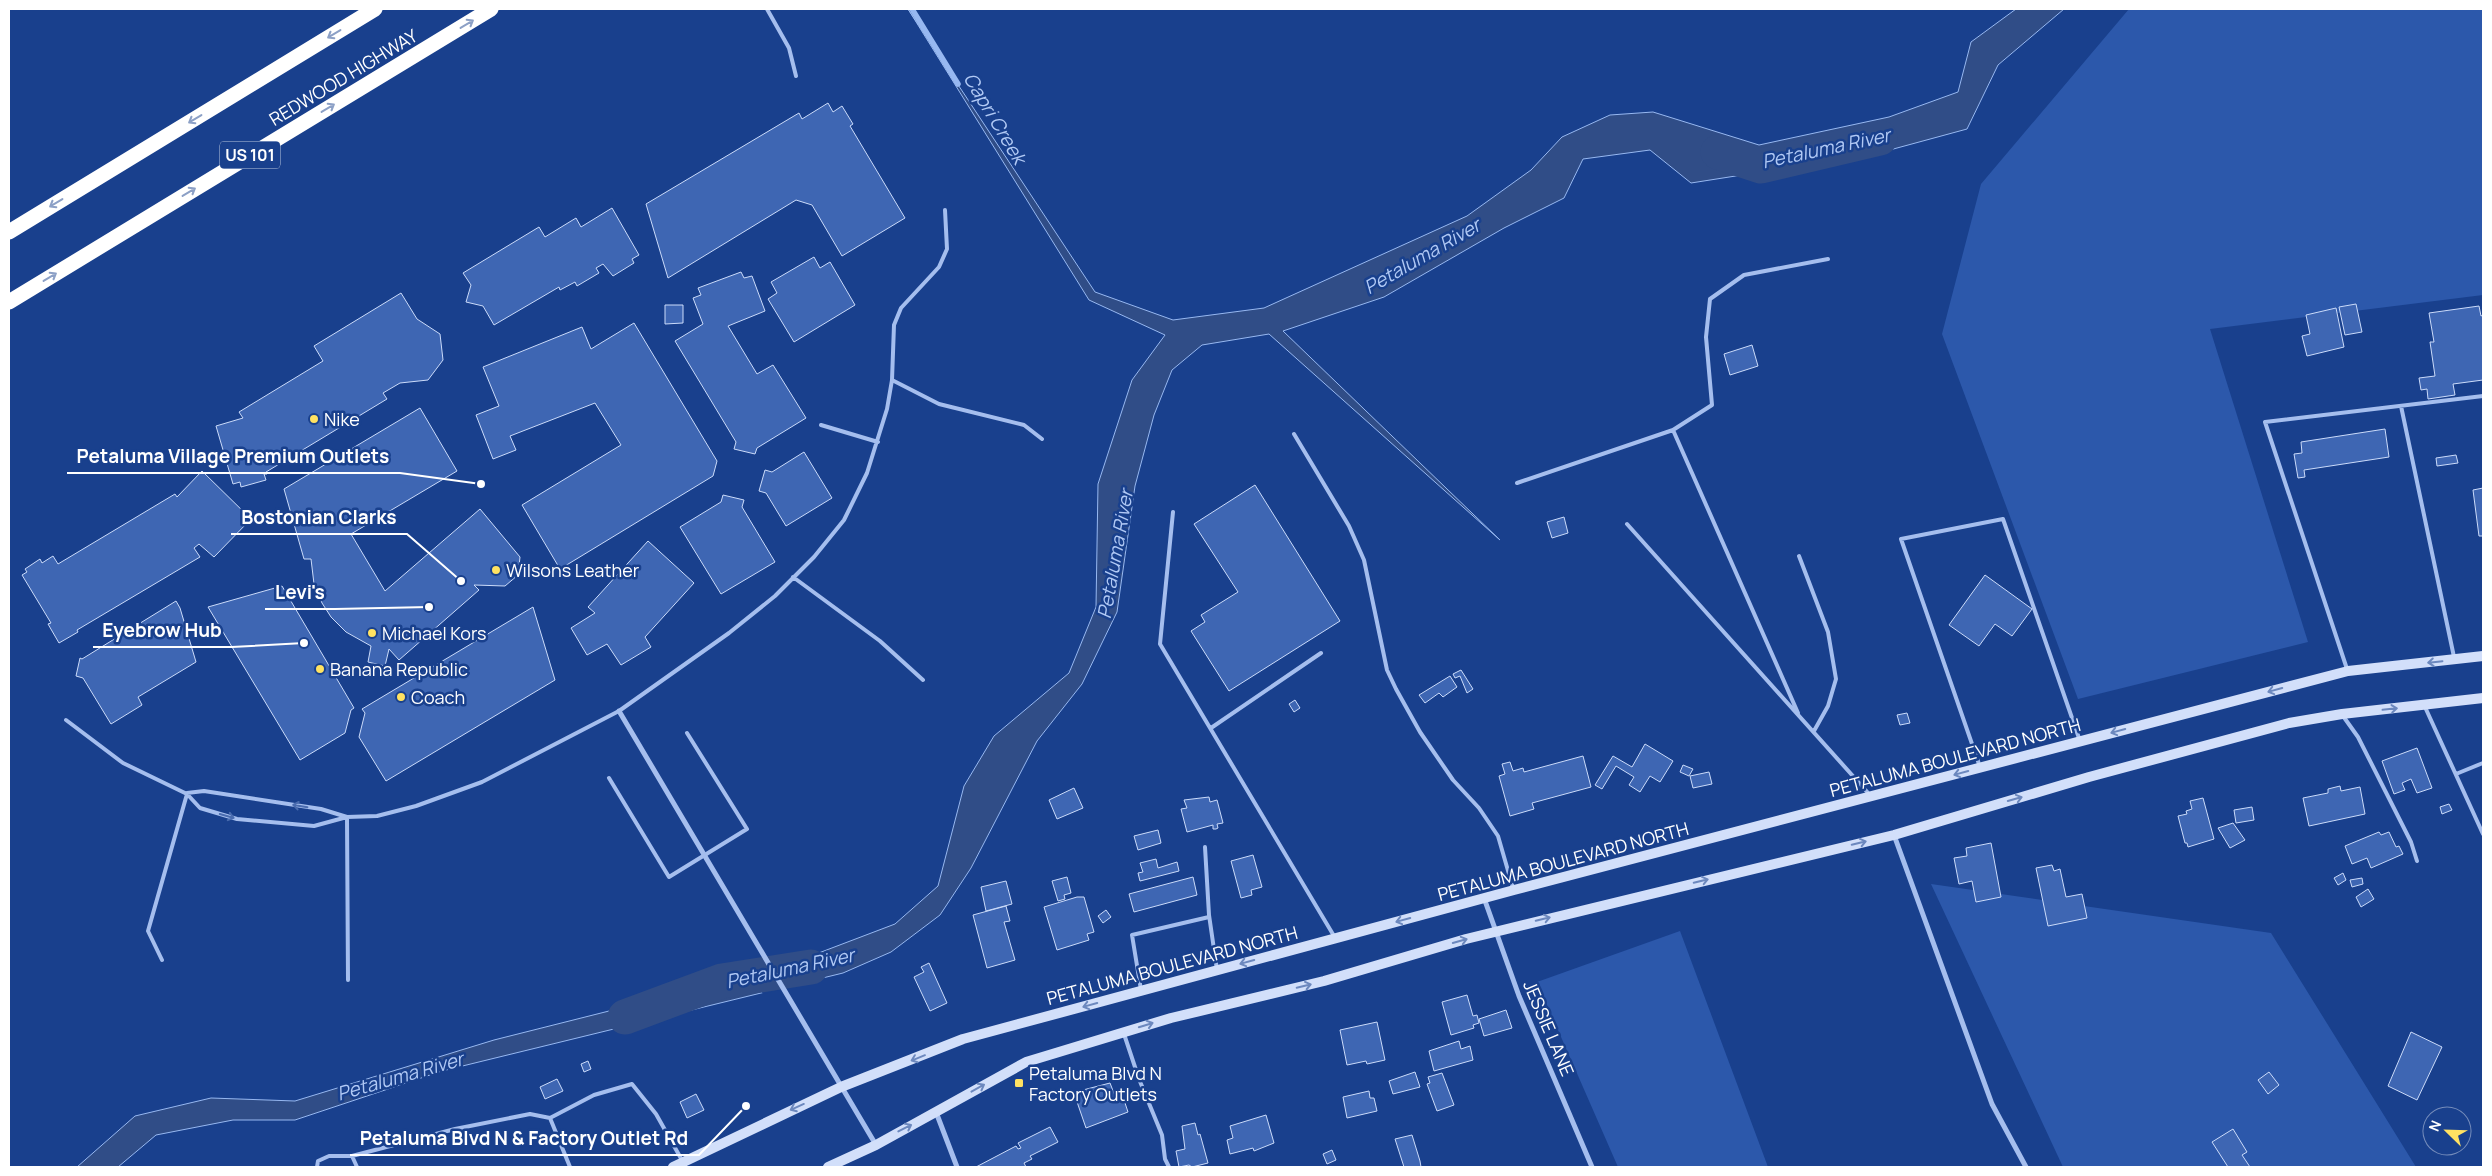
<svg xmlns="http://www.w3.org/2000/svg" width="2492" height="1176" font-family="Manrope,sans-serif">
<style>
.green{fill:#2c58ab}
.water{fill:#304d87;stroke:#97b8f1}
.pier{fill:#19408d}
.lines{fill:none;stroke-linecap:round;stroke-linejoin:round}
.stream{stroke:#97b8f1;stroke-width:5.5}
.river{stroke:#304d87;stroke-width:35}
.building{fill:#3e66b3;stroke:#cbdbfa}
.lane{stroke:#a5beee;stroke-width:4}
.street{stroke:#a5beee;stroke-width:5}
.secondary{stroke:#d2dffa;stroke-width:10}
.highway{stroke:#fff;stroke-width:15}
.oneway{stroke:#8ca0c6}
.oneway2{stroke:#6c88be}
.oneway3{stroke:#4a6caf}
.poi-dot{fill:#ffe262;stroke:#19408d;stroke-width:2}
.labels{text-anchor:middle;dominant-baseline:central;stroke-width:5;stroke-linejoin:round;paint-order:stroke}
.shield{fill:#19408d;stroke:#bac6dd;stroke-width:1}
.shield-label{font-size:16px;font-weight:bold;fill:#fff}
.street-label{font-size:18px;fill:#fff;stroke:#19408d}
.poi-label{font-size:18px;fill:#fff;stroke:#19408d;text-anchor:start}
.water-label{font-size:19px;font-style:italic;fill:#b1c9f5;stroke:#19408d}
.leader{fill:none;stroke:#fff;stroke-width:2}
.callout-dot{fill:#fff;stroke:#19408d;stroke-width:2}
.callout-label{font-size:19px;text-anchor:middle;font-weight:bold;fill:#fff;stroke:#19408d;stroke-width:5;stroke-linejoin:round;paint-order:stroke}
</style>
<rect width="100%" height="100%" fill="#19408d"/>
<path class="green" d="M2129,9h354v286l-273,34 98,313 -230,57 -136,-365 39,-150z
M1931,884l340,49 145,234h-353z
M1680,931l88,236h-150l-81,-185z"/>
<path class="water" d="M908,9l187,283 78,28 91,-12 203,-92 64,-46 31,-33 48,-22 43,-3 106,33 130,-28 69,-25 13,-50 45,-33h48l-66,56 -31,64 -81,22 -81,-4 -63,28 -51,8 -41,-33 -67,9 -19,39 -60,30 -120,69 -101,34 217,209 -231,-206 -67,11 -30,25 -18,45 -19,71 -18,126 -35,72 -45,57 -66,127 -31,47 -49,37 -48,21 -401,98 -147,49h-62l-77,15 -38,32h-41l58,-51 76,-18 84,3 199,-61 115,-29 107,-19 179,-68 43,-38 26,-100 30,-50 75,-63 27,-66 2,-123 34,-104 33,-45 -76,-35z"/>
<path class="pier" d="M799,958l15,24 -51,12 -11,-18z"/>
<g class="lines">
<path class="stream" d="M912,9l46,75"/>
<path class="river" d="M1718,152l43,14 119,-28
M625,1017l97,-36 89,-14"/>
</g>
<path class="building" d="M828,103l5,9 9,-6 11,18 -3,2 55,92 -63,38 -30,-51 -16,-5 -128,78 -22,-74 153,-91 3,6z
M612,208l27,47 -7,4 2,4 -21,13 -10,-12 -7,4 3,5 -22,13 -2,-4 -15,8 -1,-3 -65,38 -11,-19 -17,-4 5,-17 -8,-12 76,-46 6,10 31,-19 5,9z
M814,257l6,11 10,-6 25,43 -61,37 -26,-43 9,-6 -6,-11z
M741,272l3,6 8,-2 13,35 -37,15 29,48 16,-9 33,53 -49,30 -2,6 -21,-5 2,-7 -61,-101 28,-17 -10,-26 8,-3 -3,-7z
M401,293l16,26 23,15 3,26 -15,20 -28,3 -17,10 4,6 -121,73 1,2h-3l2,6 -25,7 -1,-5 -7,2 -17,-58 27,-8 -4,-6 84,-51 -9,-15z
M2356,304l6,28 -17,3 -6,-28z
M665,305h18v18l-18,1z
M2479,306l2,10 2,-1v65l-30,4 2,11 -27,4 -1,-10 -6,1 -2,-12 16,-2 -5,-34h4l-5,-29z
M2336,308l8,39 -37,9 -5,-20 8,-2 -4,-19z
M634,323l83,138 -4,15 -153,93 -38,-64 99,-60 -26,-42 -85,33 6,14 -23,9 -17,-44 23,-9 -16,-39 99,-40 9,22z
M1752,345l6,21 -28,9 -6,-21z
M420,408l37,63 -106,63 34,57 95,-82 40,48 -2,18 -13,11 -31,-1 5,5 -80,70 -10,-11 -4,17 -17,-4 3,-16 -25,-14 -15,-15 -9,-14 -8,-19 -3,-25h-7l-20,-70z
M2385,429l4,28 -85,13 1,7 -7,1 -4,-24 8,-1 -1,-11z
M804,452l28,46 -46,28 -20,-33 -7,-2 6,-21 7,2z
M2456,455l2,8 -21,3 -1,-8z
M202,471l49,48 -37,38 -15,-13 -5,4 6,9 -123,73 1,2 -19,11 -11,-19 3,-1 -29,-48 5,-3 -2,-3 15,-10 2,4 11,-7 5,8 117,-70 2,3z
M1255,485l85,136 -111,70 -38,-60 14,-9 -4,-7 37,-23 -44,-68z
M2483,488v48h-4l-6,-46z
M723,495l21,5 -2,7 33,55 -54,32 -41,-67 41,-25z
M1564,517l4,16 -16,5 -5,-16z
M648,541l46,42 -49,54 6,10 -30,18 -14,-21 -20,11 -16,-27 24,-15 -7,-6z
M1985,575l47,34 -20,27 -17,-12 -16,22 -30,-21z
M282,586l72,122 -3,2 -6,23 -45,27 -92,-153z
M176,601l4,7 16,54 -58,35 4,8 -31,19 -28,-46 -7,-2 4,-18 2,1z
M533,607l22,73 -169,101 -27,-44 6,-24 -3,-4z
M1461,670l12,19 -6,4 -7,-17 -5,2 -2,-4z
M1450,676l7,11 -14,10 -4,-4 -14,10 -6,-8z
M1295,700l5,8 -6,4 -5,-8z
M1907,713l3,10 -10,2 -3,-10z
M1645,744l28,17 -13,21 -10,-6 -10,16 -11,-7 5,-8 -18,-11 -14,23 -7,-4 18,-29 19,11z
M2417,748l15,40 -15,5 -6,-14 -9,4 3,7 -11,4 -12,-33z
M1583,756l8,31 -59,16 2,6 -24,7 -11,-40 6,-2 -3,-10 8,-2 3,9 10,-3 1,4z
M1683,765l10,4 -4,7 -9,-4z
M1709,772l3,12 -19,4 -3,-12z
M2340,786l1,5 19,-4 5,27 -56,12 -6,-28 25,-5v-4z
M1074,788l9,20 -26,11 -8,-19z
M1209,797l1,5 7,-2 6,23 -6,1 1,4 -2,1h-3v-4l-26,7 -6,-23 6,-1 -3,-8z
M2203,798l11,41 -26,8 -1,-4h-2l-7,-27 9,-2 -1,-3 6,-2 -2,-8z
M2449,804l3,6 -10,4 -2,-7z
M2252,807l2,13 -18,3 -2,-13z
M2233,823l12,17 -15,8 -12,-20z
M1158,830l3,13 -23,7 -4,-14z
M2379,832l2,3 8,-3 7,15 3,-1 4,8 -32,14 -4,-10 -15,6 -7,-18z
M1991,843l10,54 -25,5 -4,-21 -13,3 -5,-26 13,-2 -1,-8z
M1253,855l9,32 -11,3 1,5 -11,3 -10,-37z
M1156,859l2,9 19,-6 2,9 -39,10 -2,-8 5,-1 -3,-9z
M2052,865l2,6 6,-2 6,28 16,-3 5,24 -39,8 -12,-58z
M2343,873l3,7 -8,5 -4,-7z
M1067,877l4,16 -7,2 1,4 -7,2 -6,-20z
M1193,877l4,18 -63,17 -5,-18z
M2362,878l1,6 -11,3 -2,-7z
M1006,881l6,23 -26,7 -5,-24z
M2368,889l6,10 -13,8 -5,-10z
M1077,897h7l10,35 -7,2 2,6 -32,10 -13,-43z
M1006,906l4,15 -6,1 11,38 -28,8 -14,-53z
M1106,910l5,7 -8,6 -5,-7z
M929,963l18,40 -17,8 -16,-34 10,-5 -3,-5z
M1467,995l6,21 4,-1 2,8 -6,2 1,3 -23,7 -9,-33z
M1506,1010l6,18 -28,8 -5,-17z
M1377,1022l8,38 -18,4 -1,-3 -19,4 -7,-35z
M2411,1032l31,15 -25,53 -29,-14z
M1459,1041l2,8 9,-3 3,14 -39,11 -5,-20z
M588,1061l3,8 -7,3 -3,-8z
M1415,1072l5,15 -27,7 -4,-13z
M2269,1072l10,13 -11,9 -10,-14z
M1442,1073l12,32 -17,6 -10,-27 3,-1 -2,-6z
M557,1079l6,12 -18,8 -5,-12z
M1110,1083l5,13 7,-2 6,18 -42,16 -11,-32 9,-3 -1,-3z
M1369,1091l1,7h4l3,13 -30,7 -4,-21z
M696,1094l8,16 -17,8 -7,-16z
M1266,1115l8,28 -20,8 -1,-3 -23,6 -3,-14 6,-2 -3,-12z
M1195,1123l3,12 2,-1 8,29 -16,4 -3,-2 -10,2 -3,-16 9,-2 -3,-23z
M1050,1127l8,15 -28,14 2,3 -8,4 2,4h-50l40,-21 2,3 3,-1 -3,-5z
M2233,1129l14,23 -5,3 8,12h-22l-16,-25z
M1412,1135l8,26 1,6h-17l-9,-28z
M1332,1150l4,10 -9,4 -4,-10z"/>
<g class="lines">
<path class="lane" d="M767,9l22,39 7,28
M892,380l47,24 85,21 18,14
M2401,406l53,251
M821,425l57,17
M1673,430l39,-25 -6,-68 4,-38 34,-24 84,-16
M1294,434l55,92 15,34 23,110 9,19 24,43 33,48 26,28 19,28 15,52
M1517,483l156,-53 125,283
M1173,512l-13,132 174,292
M1627,524l242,270
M1799,556l29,76 8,47 -8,27 -14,25
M793,577l87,64 43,39
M2347,669l-82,-247 218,-26
M2425,707l58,127
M2343,716l15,21 53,105 6,19
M66,720l57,43 64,31 13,14 37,11 77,7 33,-9 30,-1 39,-10 66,-24 137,-71 110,-78 46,-37 39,-39 30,-37 23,-47 20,-64 5,-29 2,-55 7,-17 38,-41 8,-18 -2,-39
M1211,728l110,-75
M1980,767l-79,-228 102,-20 77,222
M2456,774l27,-11
M609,778l60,99 78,-48 -60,-96
M187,793l17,-2 117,18 26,8
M347,817l1,163
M1205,847l4,68 8,55
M162,960l-14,-29 39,-137
M1141,990l-9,-55 77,-18
M1124,1034l15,45 23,56 3,24 4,8
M550,1118l44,-23 38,-11 24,30 27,48
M352,1156l103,-27 75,-15 20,4 20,49
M317,1167l1,-6 11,-5h23l5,11"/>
<path class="street" d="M619,711l257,434
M1894,835l98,269 34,63
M1484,898l35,98 73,171
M936,1112l21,55"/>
<path class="secondary" d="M673,1167l168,-80 122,-48 551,-149 834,-219 135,-15
M828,1167l48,-22 150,-83 145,-44 153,-37 142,-42 428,-104 195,-58 200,-54 53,-9 141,-16"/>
<path class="highway" d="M9,232l366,-223
M9,302l482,-293"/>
</g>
<defs><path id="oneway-shaft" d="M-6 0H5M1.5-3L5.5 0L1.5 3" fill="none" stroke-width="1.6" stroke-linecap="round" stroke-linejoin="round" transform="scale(1.25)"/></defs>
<g class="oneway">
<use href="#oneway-shaft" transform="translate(467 24) rotate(-31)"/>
<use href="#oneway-shaft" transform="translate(334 34) rotate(149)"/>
<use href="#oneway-shaft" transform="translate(328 108) rotate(-31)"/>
<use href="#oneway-shaft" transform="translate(195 119) rotate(149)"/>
<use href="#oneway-shaft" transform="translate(189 192) rotate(-31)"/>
<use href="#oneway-shaft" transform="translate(56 203) rotate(149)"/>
<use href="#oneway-shaft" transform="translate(50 277) rotate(-31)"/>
</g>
<g class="oneway2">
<use href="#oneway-shaft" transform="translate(2435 662) rotate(174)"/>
<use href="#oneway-shaft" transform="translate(2275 690) rotate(165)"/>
<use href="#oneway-shaft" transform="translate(2390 709) rotate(-6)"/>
<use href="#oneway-shaft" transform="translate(2118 731) rotate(165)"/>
<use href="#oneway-shaft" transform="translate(1961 773) rotate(165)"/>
<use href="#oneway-shaft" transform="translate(2015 799) rotate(-16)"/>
<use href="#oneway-shaft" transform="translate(1859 843) rotate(-14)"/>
<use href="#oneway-shaft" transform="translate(1701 881) rotate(-14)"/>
<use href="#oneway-shaft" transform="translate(1543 919) rotate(-14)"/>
<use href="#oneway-shaft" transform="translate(1403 920) rotate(165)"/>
<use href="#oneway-shaft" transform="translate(1460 941) rotate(-16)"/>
<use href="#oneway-shaft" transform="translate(1247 962) rotate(165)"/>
<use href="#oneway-shaft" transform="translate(1304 986) rotate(-13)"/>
<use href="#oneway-shaft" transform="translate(1090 1005) rotate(165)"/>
<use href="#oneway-shaft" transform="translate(1146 1025) rotate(-17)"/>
<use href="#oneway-shaft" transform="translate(918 1058) rotate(158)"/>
<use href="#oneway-shaft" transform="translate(978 1088) rotate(-29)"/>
<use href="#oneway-shaft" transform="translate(797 1107) rotate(156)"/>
<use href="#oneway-shaft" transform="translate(905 1128) rotate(-27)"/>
</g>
<g class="oneway3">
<use href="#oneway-shaft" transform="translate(300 806) rotate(-171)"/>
<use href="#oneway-shaft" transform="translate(227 816) rotate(16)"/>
</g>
<g class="poi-dot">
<circle cx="314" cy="419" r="5"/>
<circle cx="496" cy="570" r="5"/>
<circle cx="372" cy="633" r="5"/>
<circle cx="320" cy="669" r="5"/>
<circle cx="401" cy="697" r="5"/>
<rect x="1014" y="1078" width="10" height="10" rx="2.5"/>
</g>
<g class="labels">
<rect class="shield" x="220" y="141.5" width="60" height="27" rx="4"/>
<g class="shield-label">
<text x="250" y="155">US 101</text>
</g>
<g class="street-label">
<text transform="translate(343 77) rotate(-31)">REDWOOD HIGHWAY</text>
<text transform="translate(1955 757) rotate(-15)">PETALUMA BOULEVARD NORTH</text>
<text transform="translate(1563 861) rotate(-15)">PETALUMA BOULEVARD NORTH</text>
<text transform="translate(1172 965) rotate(-15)">PETALUMA BOULEVARD NORTH</text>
<text transform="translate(1549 1028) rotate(67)">JESSIE LANE</text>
</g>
<g class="poi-label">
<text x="324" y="419">Nike</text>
<text x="506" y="570">Wilsons Leather</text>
<text x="382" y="633">Michael Kors</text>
<text x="330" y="669">Banana Republic</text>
<text x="411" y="697">Coach</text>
<text x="1029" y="1073">Petaluma Blvd N<tspan x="1029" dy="21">Factory Outlets</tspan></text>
</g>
<g class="water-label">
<text transform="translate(995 118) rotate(59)">Capri Creek</text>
<text transform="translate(1826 148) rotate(-12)">Petaluma River</text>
<text transform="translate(1422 256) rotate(-30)">Petaluma River</text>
<text transform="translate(1115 554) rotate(-80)">Petaluma River</text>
<text transform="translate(790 968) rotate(-12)">Petaluma River</text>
<text transform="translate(400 1076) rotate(-16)">Petaluma River</text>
</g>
</g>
<path class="leader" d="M481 484L400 473H67M461 581L407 534H231M429 607L335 609H265M304 643L232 647H93M746 1106L699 1155H350"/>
<g class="callout-dot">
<circle cx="481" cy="484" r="5"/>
<circle cx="461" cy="581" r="5"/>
<circle cx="429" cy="607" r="5"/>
<circle cx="304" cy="643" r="5"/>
<circle cx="746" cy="1106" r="5"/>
</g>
<g class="callout-label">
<text x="233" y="463">Petaluma Village Premium Outlets</text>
<text x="319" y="524">Bostonian Clarks</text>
<text x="300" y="599">Levi's</text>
<text x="162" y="637">Eyebrow Hub</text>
<text x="524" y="1145">Petaluma Blvd N &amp; Factory Outlet Rd</text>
</g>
<rect width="2492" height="1176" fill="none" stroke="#ffffff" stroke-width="20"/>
<g transform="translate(2447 1131) rotate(293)"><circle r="24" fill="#19408d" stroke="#758cbb"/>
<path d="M0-4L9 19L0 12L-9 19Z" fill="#ffe262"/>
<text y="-8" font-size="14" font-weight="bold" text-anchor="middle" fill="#ffffff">N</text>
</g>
</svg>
